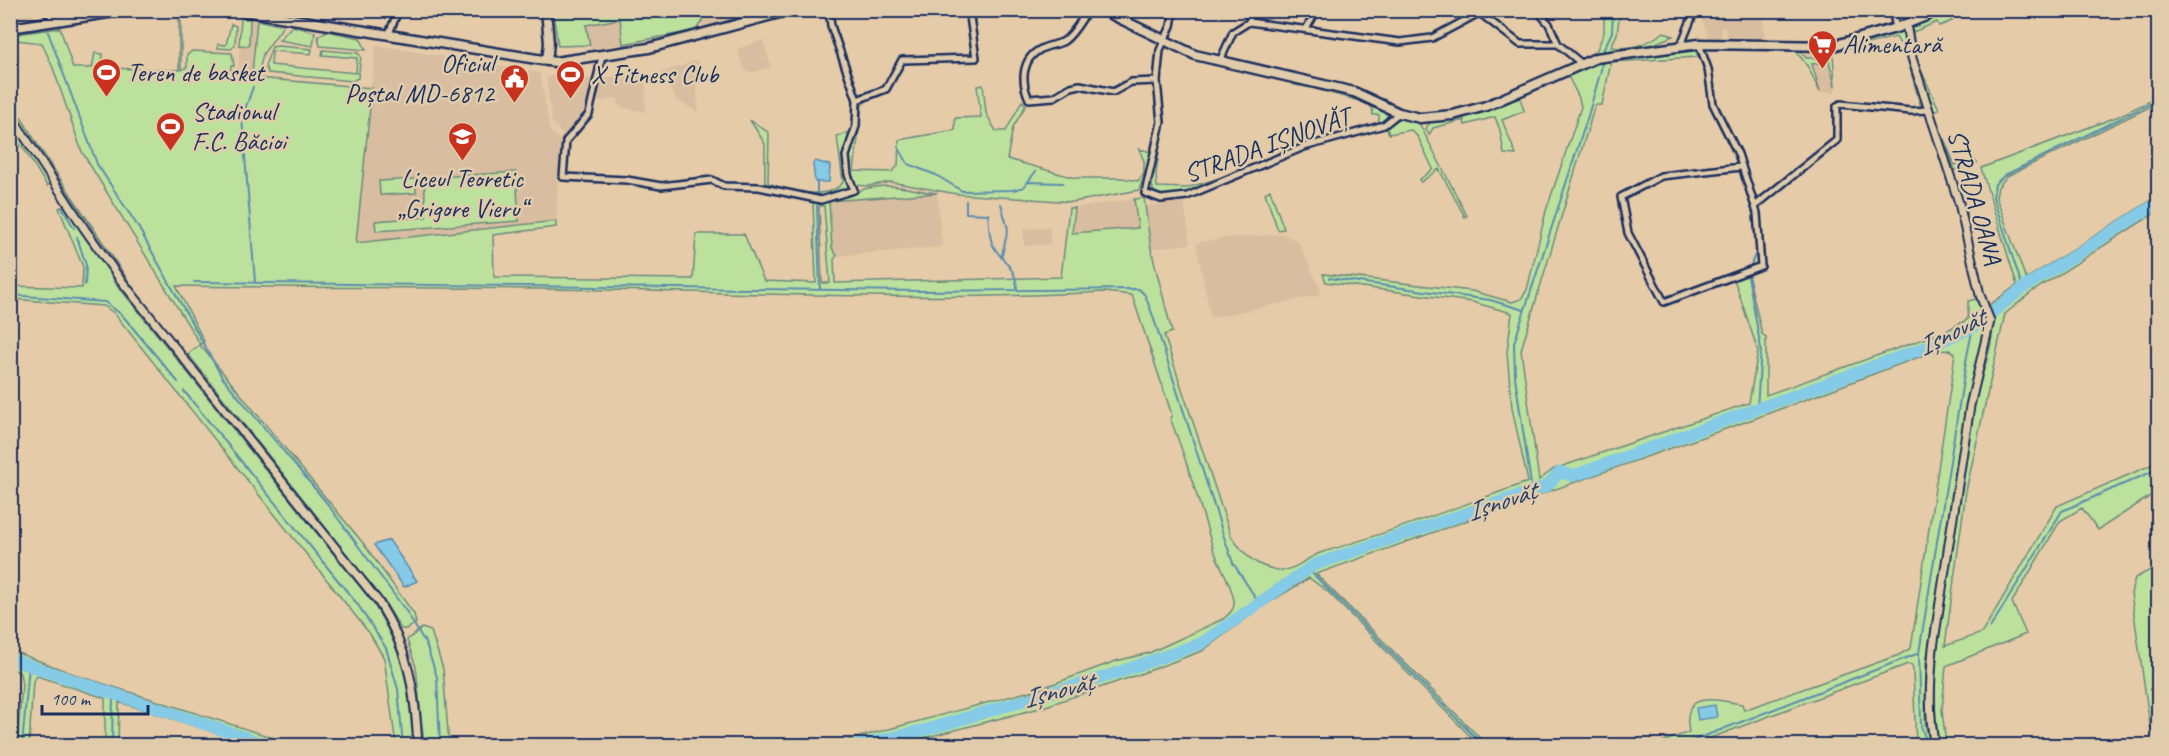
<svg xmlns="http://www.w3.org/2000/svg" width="2169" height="756" font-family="Caveat,sans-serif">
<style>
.built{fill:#d8bda1}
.green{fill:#bce19c;stroke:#6c887d;stroke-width:1.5;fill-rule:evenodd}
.water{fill:#85cae6;stroke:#5b8cb0;stroke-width:1.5}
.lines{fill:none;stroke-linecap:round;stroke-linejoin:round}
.stream{stroke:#5b8cb0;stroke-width:2}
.river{stroke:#85cae6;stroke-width:12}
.minor-casing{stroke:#1b2f5e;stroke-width:10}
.tertiary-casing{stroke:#1b2f5e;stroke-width:11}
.secondary-casing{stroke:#1b2f5e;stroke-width:13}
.minor{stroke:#e0ccaa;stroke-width:5}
.tertiary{stroke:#e0ccaa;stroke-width:7}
.secondary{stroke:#e0ccaa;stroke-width:8}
.labels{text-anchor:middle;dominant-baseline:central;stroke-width:5;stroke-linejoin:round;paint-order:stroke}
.poi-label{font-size:26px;fill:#1b2f5e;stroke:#e0ccaa;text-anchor:start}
.street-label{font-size:26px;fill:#1b2f5e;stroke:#e0ccaa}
.water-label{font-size:27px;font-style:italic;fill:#263e6c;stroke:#e0ccaa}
</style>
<rect width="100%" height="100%" fill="#e6cba8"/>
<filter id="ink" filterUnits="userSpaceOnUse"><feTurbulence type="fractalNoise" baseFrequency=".0167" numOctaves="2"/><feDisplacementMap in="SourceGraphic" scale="12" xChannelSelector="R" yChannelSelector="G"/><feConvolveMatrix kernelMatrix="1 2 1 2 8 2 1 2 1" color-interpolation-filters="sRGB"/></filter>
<g filter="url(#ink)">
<path class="built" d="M700,10l73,1 -70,18z
M11,11h20l4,4 -24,6z
M1699,11h64l2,27 -38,1 -1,-12h-5v12h-12z
M241,18l21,3 -5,57 -19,-2z
M621,19l2,25 -32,6 -5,-25z
M763,40l8,27 -21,6 -6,-5 -7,-19z
M376,45l164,28 10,58 10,9 -4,81 -200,22 12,-125 -50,-35 53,5z
M1796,51l37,1 2,41 -17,-1 -10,-25z
M698,60l3,10v14h-5l3,29 -22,-13 -17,-27z
M563,73l30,6 -5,30 -23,29 -13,-16 -6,-45z
M646,76l-1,36 -25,-5 -3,-9 -23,5 6,-22 4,-4z
M937,193l5,52 -2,2 -103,9 -5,-8 -5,-44 2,-3z
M1134,199l5,29 -67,5 3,-25z
M1184,201l6,43 -39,5 -6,-43z
M1050,227v17l-26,2 -1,-17z
M1283,234l15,7 22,47 -1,7 -108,23 -15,-75 28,-5z"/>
<path class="green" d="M553,11h147l2,10 -6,9 -9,2 -64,12 -3,-25 -34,6 4,20 -32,1z
M1604,11h16l-3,23 -6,13c19,3 38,-4 53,-15l9,4 -27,11 -51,7 9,-21z
M1951,11h13l-13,5 1,5 -13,5 -2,-4 -24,10 2,20 -4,-26z
M241,18l9,1 -1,27 -10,-1z
M179,19l2,3v48l6,-3v-12l5,-4 40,2 2,13h-3l-1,7 17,4v-4l5,1 5,-54 26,6 -20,28 -6,24 115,10 -16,155 200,-22v6l-63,8 1,42 199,2 3,-45h48l20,47 52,2 -3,-81c25,-1 47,-16 73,-16 14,-1 35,6 51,7l-108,8 3,47 5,8 -3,3 1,24 226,-6 8,-69h6l-3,25 66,-5 -4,-29 10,-1 7,51 21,83 -8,3 67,201c13,18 24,31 47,34 17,2 28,-13 45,-18 70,-20 136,-46 205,-70l-16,-74 -5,-56 5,-39 -40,-11 -146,-20 -3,-8 149,17 40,11 9,-3 6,-9 19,-79 35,-104 -2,-9 -12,-24 28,-12 101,-11 2,6 -87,5 -9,43h-7l-74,245 18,130 15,-11 195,-66 9,-52 -24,-72 18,-7 -3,6 13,56 4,3v58l180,-64 22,-12v-18l8,-2 10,23 -18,76 -42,265 -1,62 6,20h-15l-3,-75 -1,-5 -4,-1 -216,81h-38l35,-13c-8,-43 26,-32 53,-28l2,6 155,-55 12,-7 41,-272 3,-23 -5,-3 -15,1 -179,67 -440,156 171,171h-8l-152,-154 -18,-13 -47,29 -60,44 -62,23 -100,34 -116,30 -38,7 -60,1 216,-58 74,-27 33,-8 74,-34c6,-5 12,-9 11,-18 -3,-20 -16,-37 -22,-56 -13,-43 -25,-85 -42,-127l2,-3 -40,-120 -28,-3c-165,9 -329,2 -494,-2 -145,-3 -289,-2 -434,-4l28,55 -4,4 163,198 51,71 2,9 -9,6h-6l-17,-28 -196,-247 12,-10 -118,-192 -29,-84 -11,-25 -26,-3 -5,3 -1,-8 50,-7 13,40h19l3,-15 8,1 -1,14 77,2zM819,206h5l6,77h-8z
M231,24l5,2 -1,19 -4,4 -13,-1v-4l8,1z
M292,26l23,6 -2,14 -34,-6z
M1901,30l6,8 16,64 -3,2 -14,-50 -10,-17 -63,15 2,35 -7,-31 2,-7z
M327,31l33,7 6,12 -46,-4 -2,-10z
M278,46l34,3 -1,5 -39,-3 -1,14 85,8 1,-15 -35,-3 1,-5 35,3 3,4 -3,21 -6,3 -84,-8 -3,-7 7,-19z
M1728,46l72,4 6,8h14l1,5 -9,1 8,28 -12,-25 -12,-16 -69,-2z
M1920,70h1l18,39 -6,2z
M1296,83l59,14 32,14v7l-8,6v-9h-6l-1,-10 -5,-2 -59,-16 -14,-2z
M983,85l3,28 10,18h10l16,-30 4,4 -13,22 -6,32 68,19h47l16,3 6,-8v-12l-5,-12 13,3 -13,38 -66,12 -116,-8 -66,-12 -23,4 -13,-1c-13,-27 2,-54 5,-83l11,-5 -9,8 -8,66 38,1 6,-6 1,-26 56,-10v-12l26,-1 -4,-31z
M2158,97v6l-151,73 -9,11 -2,10 30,82 132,-83v15l-125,80 -28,23 -39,177 -21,155 37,-13 75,-127 101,-44v29l-60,39 -16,-22 -22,13 -48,81 14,32 -80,32 -4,44 4,35h-7c-11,-65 3,-133 14,-198 8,-50 14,-100 23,-149 6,-30 25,-63 12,-92l29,-21 -36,-117 138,-52z
M1520,98l4,13 -22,9 14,35 -12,-1 -4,-24 -5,-13 -30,8 -1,-5 -31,8 -4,7 -3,-7 5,-7 40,-7z
M10,99l29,48 99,148 -124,-181z
M1402,117l17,6 48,93 -2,1 -26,-48 -18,13 -2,-2 14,-11 -15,-32 -7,-7 -22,4 -3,-8z
M750,120l19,13 -1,50c19,7 61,19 75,-1l-6,-46 13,-4 -6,24 6,32 -31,10 -54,-12v-42z
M1936,120l19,45 20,-4 2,2 -22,7z
M10,122l41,61 -4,3 -23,-37 -13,-15z
M1160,145l-4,29 1,13 29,1 34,-10c-15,13 -48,25 -66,15l-3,-12z
M516,172l3,49 -143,10 -1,-10 51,-4 -2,-39z
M416,179v14l-36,2 -1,-14z
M1270,190l14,39 -6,1 -13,-37z
M64,206l52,72 -3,2 260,323c32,52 36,83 40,142h-17l-12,-87 -14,-24 -256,-321 -10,-7 -93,-7v-13l71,2 1,-21 -24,-59z
M2158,566v179l-1,1 -7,-21 -19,-132 4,-15z
M422,628l9,3 12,38 6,76h-25l-8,-78 -9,-27z
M10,650l69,26 217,69h-41l-136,-43 -1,43h-13v-47l-68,-22 -4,5 -4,64h-12l5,-60 -2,-12 -9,-5z"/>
<path class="water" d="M815,161l15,4 -1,17h-14l-2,-18z
M389,540l28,41 -13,6 -30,-42z
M1715,705l2,12 -19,3 -2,-12z"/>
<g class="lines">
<path class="stream" d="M39,10l3,4
M291,12v-2
M48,32l49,132 40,61 85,152 104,125 80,109 20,33 11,33 3,69
M253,87l-11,31 13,164
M899,148l9,16 28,11 26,16 51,-1 11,-3 12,-16
M1027,182l36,1
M817,197v-15
M966,201v12l22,1c1,9 1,21 4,29 6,16 25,23 25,46
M1001,204l7,25 -6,26
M817,206l3,83
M62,207l12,21
M77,237l9,28 -1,20
M1750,267l7,-17
M1748,276l13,73 -4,60
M1329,278l161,22 34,10
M194,282l726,9 219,-2 6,6 8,21 71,221 9,26 26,40
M2023,289l-30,-92 2,-13 10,-9 153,-75
M10,295l95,7 17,13 56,67
M184,391l174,214 28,43 12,41 5,57
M1532,491l-17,-114 -1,-34 74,-227 13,-46 2,-19 9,-19 1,-22
M1308,569l176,177
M1990,628l72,-117 96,-42
M22,746l7,-81
M112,746l1,-53
M1679,746l240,-93
M1928,746l-7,-20 -2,-73 48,-297 6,-29"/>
<path class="river" d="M10,659l260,87
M856,746l72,-17 183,-54 91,-32 112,-78 233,-79 13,-14 13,4 362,-132 38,-17 53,-41 132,-83"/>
<defs>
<path id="minor" d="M48,10l6,12
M829,10l2,16 26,74
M1088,10c-7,10 -14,24 -24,31 -7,4 -16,4 -23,8 -20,10 -20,33 -12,50l25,-2 17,-10 9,-2 33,7 18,-10 26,-1
M1174,10l-3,16 -11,24 -3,31 4,41 -16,71 16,6 26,-3 117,-49 80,-22 15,-12
M1476,10l44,34h38l24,20
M1537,10l12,14 9,20
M1892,10l4,18
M1249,22l151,20 32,-4 47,-25
M1306,29l11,-19
M388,36l8,-20 7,-6
M1699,44l9,25 5,35 25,50 19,59 4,53 -97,36 -36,-69 -7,-36 40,-21 80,-9
M1681,45l14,-35
M602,56l-13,58 -23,27 -3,36 64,3 34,6 51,-6 12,6 35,1 62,13 33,-10 -6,-15 -2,-19 10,-30 1,-26 29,-11 16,-29 74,-2 -7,-48
M1220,61l13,-29 16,-10 2,-12
M1755,206l82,-66v-34l4,-2 70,7 17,-1"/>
<path id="tertiary" d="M1906,24l6,34 47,145 21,92 10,26 -20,85 -37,242c-3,33 -5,66 2,98
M10,114l74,114 36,51 258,322c31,49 37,88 40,145"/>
<path id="secondary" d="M237,10l318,52 94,-14 142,-38
M546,10l3,33 -2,18
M1102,10l93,45 159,37 45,21 21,5 33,-3 33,-9 110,-48 103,-14 133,2 64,-18 45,-18
M10,28l118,-18"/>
</defs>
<use href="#minor" class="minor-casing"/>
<use href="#tertiary" class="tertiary-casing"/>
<use href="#secondary" class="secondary-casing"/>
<use href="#minor" class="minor"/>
<use href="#tertiary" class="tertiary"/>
<use href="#secondary" class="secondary"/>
</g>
</g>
<defs>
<symbol id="supermarket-pin" viewBox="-11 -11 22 30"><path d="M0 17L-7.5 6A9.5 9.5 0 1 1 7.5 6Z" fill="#c8321e" stroke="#e0ccaa"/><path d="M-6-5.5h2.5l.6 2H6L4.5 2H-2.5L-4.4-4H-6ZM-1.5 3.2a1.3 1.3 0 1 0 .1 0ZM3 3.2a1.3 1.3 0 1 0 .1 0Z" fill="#fff"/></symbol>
<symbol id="stadium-pin" viewBox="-11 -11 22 30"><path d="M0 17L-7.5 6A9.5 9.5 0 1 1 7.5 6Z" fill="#c8321e" stroke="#e0ccaa"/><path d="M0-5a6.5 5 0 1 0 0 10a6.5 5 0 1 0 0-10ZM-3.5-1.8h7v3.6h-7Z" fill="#fff"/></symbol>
<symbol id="civic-pin" viewBox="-11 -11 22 30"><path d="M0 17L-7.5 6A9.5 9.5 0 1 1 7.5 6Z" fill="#c8321e" stroke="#e0ccaa"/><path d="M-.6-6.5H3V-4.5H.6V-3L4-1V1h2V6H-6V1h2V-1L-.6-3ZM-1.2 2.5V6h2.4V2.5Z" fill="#fff"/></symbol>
<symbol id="school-pin" viewBox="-11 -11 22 30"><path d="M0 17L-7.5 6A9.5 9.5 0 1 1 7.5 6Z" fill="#c8321e" stroke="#e0ccaa"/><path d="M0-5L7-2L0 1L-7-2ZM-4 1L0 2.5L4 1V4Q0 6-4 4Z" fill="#fff"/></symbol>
</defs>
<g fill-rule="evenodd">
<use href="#supermarket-pin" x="1806" y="28" width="33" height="45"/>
<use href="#stadium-pin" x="90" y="56" width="33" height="45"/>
<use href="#stadium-pin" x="554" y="58" width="33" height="45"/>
<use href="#civic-pin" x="498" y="62" width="33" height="45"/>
<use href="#stadium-pin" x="154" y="110" width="33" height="45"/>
<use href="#school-pin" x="446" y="120" width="33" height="45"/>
</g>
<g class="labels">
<g class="poi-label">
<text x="1843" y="44">Alimentară</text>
<text x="494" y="63" text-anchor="end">Oficiul<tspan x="494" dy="30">Poștal MD-6812</tspan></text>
<text x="127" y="72">Teren de basket</text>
<text x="591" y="74">X Fitness Club</text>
<text x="192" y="111">Stadionul<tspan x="192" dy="30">F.C. Băcioi</tspan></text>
<text x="462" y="178" text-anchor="middle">Liceul Teoretic<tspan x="462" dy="30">„Grigore Vieru“</tspan></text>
</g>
<g class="street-label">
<text transform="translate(1267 145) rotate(-20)">STRADA IȘNOVĂȚ</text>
<text transform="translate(1975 197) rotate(74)">STRADA OANA</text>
</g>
<g class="water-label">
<text transform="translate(1951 332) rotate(-27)">Ișnovăț</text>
<text transform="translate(1501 501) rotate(-19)">Ișnovăț</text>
<text transform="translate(1058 690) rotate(-15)">Ișnovăț</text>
</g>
</g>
<rect width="2169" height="756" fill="none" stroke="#e0ccaa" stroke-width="36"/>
<rect x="18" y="18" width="2133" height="720" fill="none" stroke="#1b2f5e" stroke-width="2" filter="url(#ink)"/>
<path d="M42 705v9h106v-9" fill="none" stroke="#1b2f5e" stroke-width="3"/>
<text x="51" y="705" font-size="18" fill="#1b2f5e" stroke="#e0ccaa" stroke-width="4.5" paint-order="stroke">100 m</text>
</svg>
